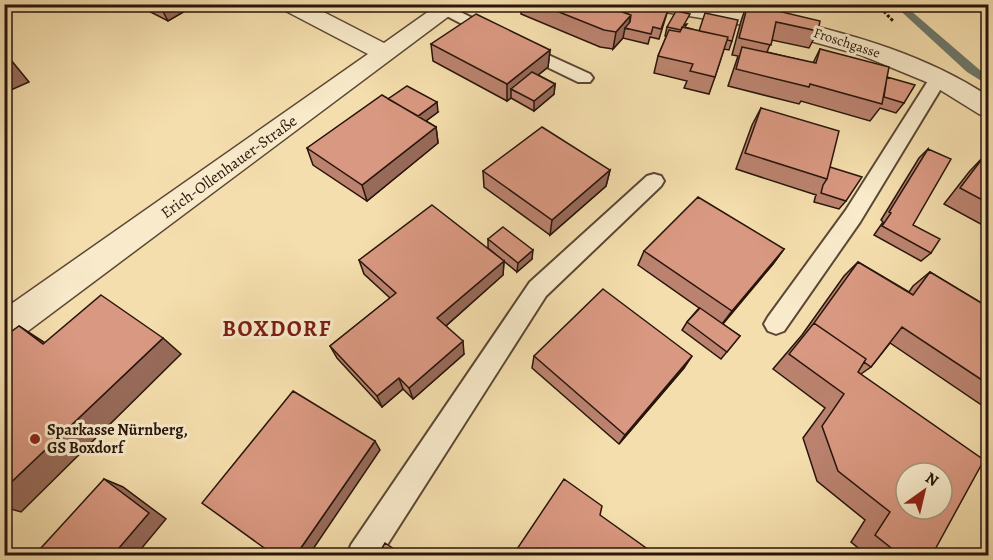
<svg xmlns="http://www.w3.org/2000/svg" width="993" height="560" font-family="Alegreya,serif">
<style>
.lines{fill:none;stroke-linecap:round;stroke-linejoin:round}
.stream{fill:#6e796d;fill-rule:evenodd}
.service-casing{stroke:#5b4734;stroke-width:4}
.minor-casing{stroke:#5b4734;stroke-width:3}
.path{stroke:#28150b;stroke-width:3;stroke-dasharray:3 2;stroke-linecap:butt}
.service{fill:#f8eaca;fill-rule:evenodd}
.minor{fill:#f8eaca;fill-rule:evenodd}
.wall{fill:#bb836f;stroke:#28150b;stroke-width:1.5}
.shaded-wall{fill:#986a5a;stroke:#28150b;stroke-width:1.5}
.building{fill:#d99881;stroke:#28150b;stroke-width:1.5;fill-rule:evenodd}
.poi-dot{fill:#8f2418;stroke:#f8eaca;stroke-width:2}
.labels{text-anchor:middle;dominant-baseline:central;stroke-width:6;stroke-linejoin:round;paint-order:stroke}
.far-street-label{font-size:14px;fill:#28150b;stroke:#f8eaca}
.street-label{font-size:16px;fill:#28150b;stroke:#f8eaca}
.poi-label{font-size:16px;font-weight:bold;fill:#28150b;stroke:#f8eaca;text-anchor:start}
.district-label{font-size:22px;font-weight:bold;letter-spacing:1.5px;fill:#7a1f14;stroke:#f8eaca}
</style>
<rect width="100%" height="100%" fill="#f5dead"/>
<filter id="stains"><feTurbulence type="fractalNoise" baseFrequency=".00333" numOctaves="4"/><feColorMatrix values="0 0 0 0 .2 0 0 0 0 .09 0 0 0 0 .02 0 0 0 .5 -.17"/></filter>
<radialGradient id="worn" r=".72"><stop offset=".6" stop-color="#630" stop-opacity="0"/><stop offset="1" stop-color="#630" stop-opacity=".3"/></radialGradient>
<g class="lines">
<path class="stream" d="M893,4h10l85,73v8l-21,-13z"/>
<defs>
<path id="service" d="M446,5l53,26 2,3 -2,3h-12l-46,-24 -3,-3 3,-3z
M522,43l68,31 3,4 -3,4h-12l-62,-30 -2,-4 2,-4z
M939,72l6,1 3,4 -88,145 -76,109 -8,3 -8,-3 -4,-7 4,-7 78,-107 87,-137z
M654,174l7,2 3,5 -3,5 -115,110 -166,260h-33l4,-11 179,-263 117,-106z"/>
<path id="minor" d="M279,4h29l76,39 55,-39h26l-449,336 -12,4v-35l364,-255 -86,-45z
M648,4c20,0 40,-1 60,1 25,2 51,8 76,14 72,16 143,37 204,77v21l-9,-3 -50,-31 -68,-28 -94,-26 -108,-18 -8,-2z"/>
</defs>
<use href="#service" class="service-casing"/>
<use href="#minor" class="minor-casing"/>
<path class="path" d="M877,4l16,17"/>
<use href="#service" class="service"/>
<use href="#minor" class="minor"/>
</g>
<path class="wall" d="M135,4h62l-29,17z
M508,4h96l18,8 46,-2 -9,29 -9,-2 -2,7 -25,-6 -10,11 -13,-2 -79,-33v-3l-13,-5z
M747,4l71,27 -9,17 -37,-8 -5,12 46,11 7,-14 67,28 17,26 -8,10 -16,-5 -10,13 -69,-20 -2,3 -71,-18 10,-30 -6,-1 9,-34z
M687,24l-2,3 47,14 -3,9 -5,-1 -9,28 -6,17 -25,-6 3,-7 -33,-8 4,-17 8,-19 -1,-1 2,-9z
M431,44l119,6 -2,17 -10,8 17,9 -1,10 -20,17 -23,-13 -4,3 -74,-40z
M388,99l50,13 -12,9 10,6 2,16 -71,58 -54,-36 -6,-17z
M761,108l69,59 16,34 -7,8 -25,-7 2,-8v1l-80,-26 16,-44z
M928,149l-15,76 18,28 -10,8 -47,-26 9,-13 -2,-2 38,-62z
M985,155l3,2v71l-44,-24 25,-32z
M610,170l-4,16 -56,49 -66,-48 -1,-16z
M488,239l44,20 -15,13 -29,-24z
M784,249l-11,15 -50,60 17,12 -19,23 -39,-29 5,-8 12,-14 -61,-43 6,-14z
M359,260l145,1 -1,14 -57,51 18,28 -51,45 -10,-10 -21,18 -45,-49 -7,-12 60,-48 -26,-24z
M858,262l51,30 4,-6 17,-14 58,35v99l-2,2 -96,-65 -19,24 -10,7 71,181h-65l-16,-13 14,-22 -48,-39 -14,-43 22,-30 -52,-39 29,-34 42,-59z
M534,356l150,12 -65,76 -87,-76z"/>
<path class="shaded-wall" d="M124,4h9l-6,4z
M159,4h38l-29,17z
M631,15l-3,14 -3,-1 -2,10 -10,11 3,-17z
M550,50l-2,17 -31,25 -6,-3v9l-4,3v-17z
M11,60l18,22 -25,11v-30z
M555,84l-1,10 -20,17v-10z
M437,102l1,10 -23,17 -2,-9z
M436,127l2,16 -71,58 -5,-16z
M610,170l-4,16 -56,49 2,-15z
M784,249l-11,15 -51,60 10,-13z
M533,250l-1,9 -15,13 1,-9z
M504,261l-1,14 -63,56 -3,-13z
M19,326l25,16 24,18 -25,-16z
M163,338l18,16 -160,158 -17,-5v-18z
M463,341l1,13 -51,45 -4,-11z
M692,356l-8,12 -65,76 6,-9z
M399,378l4,11 -21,18 -5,-11z
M375,441l5,9 -71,105h-13z
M104,479l19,8 43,32 -30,36h-23z"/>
<path class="building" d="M539,4h65l27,11 -15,17 -12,-2z
M625,4h14l29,6 -7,19 -8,-2 -2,7 -26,-6 5,-6 1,-7 -9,-3z
M748,4l72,17 -2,10 -42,-9 -5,23 -32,-7z
M676,11l14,3 -9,16 -14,-3z
M705,13l33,7 -6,21 -5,-1 1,-3 -29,-6z
M476,14l74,36 -43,34 -76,-40z
M682,27l46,10 -13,40 -25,-6 3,-7 -35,-8 11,-26 11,2z
M742,47l74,16 4,-14 69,18 -7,37 -72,-20 -1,3 -73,-18z
M4,54l7,6 -7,3z
M532,72l23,12 -21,17 -23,-12z
M887,77l28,8 -11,18 -20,-6z
M407,86l30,16 -19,14 -30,-17z
M382,95l54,32 -74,58 -55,-37z
M761,108l78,23 -12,48 -82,-26z
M542,127l68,43 -58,50 -69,-49z
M928,149l23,10 -38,66 27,14 -9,14 -49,-27 9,-13 -2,-1z
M985,155l3,2v46l-28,-15z
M830,167l32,10 -16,24 -25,-8 2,-8 4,-6z
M698,197l86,52 -52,62 -88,-60z
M432,205l72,56 -67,57 26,23 -54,47 -10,-10 -22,18 -47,-50 66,-53 -37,-33z
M503,227l30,23 -15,13 -30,-24z
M858,262l55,33 17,-23 58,35v77l-86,-57 -31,40 -7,-5 2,-3 -52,-36z
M603,289l89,67 -67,79 -91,-79z
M101,295l62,43 -159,151v-152l15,-11 24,18z
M700,308l40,28 -13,16 -40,-30z
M814,323l52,36 -8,13 126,88 -52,95h-32l-25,-20 15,-23 -52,-41 -16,-45 22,-32 -55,-40zM906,473h36v36h-36z
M293,391l82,50 -79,114h-22l-72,-52z
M104,479l45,34 -36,42h-62l-10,-7z
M564,479l38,27 -2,9 56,40h-143z
M385,543l18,12h-25z"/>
<circle class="poi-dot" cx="35" cy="439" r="6"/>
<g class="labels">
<g class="far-street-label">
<text transform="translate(847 43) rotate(18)">Froschgasse</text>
</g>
<g class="street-label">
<text transform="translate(229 167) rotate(-36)">Erich-Ollenhauer-Straße</text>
</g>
<g class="poi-label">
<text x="47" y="430">Sparkasse Nürnberg,<tspan x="47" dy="18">GS Boxdorf</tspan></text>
</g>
<g class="district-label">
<text x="277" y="329">BOXDORF</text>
</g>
</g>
<rect width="993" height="560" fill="none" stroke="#f5dead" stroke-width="24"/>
<rect x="6" y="6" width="981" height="548" fill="none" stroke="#28150b" stroke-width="3"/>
<rect x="12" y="12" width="969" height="536" fill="none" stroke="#28150b" stroke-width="1.5"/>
<g transform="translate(924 491) rotate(34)"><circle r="28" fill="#f8eaca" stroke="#a5957e" stroke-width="1.5"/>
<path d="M0-4.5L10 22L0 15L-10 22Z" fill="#8f2418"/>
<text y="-9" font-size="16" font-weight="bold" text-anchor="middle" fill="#28150b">N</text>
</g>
<rect width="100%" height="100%" filter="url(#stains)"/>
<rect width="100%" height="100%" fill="url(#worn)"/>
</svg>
